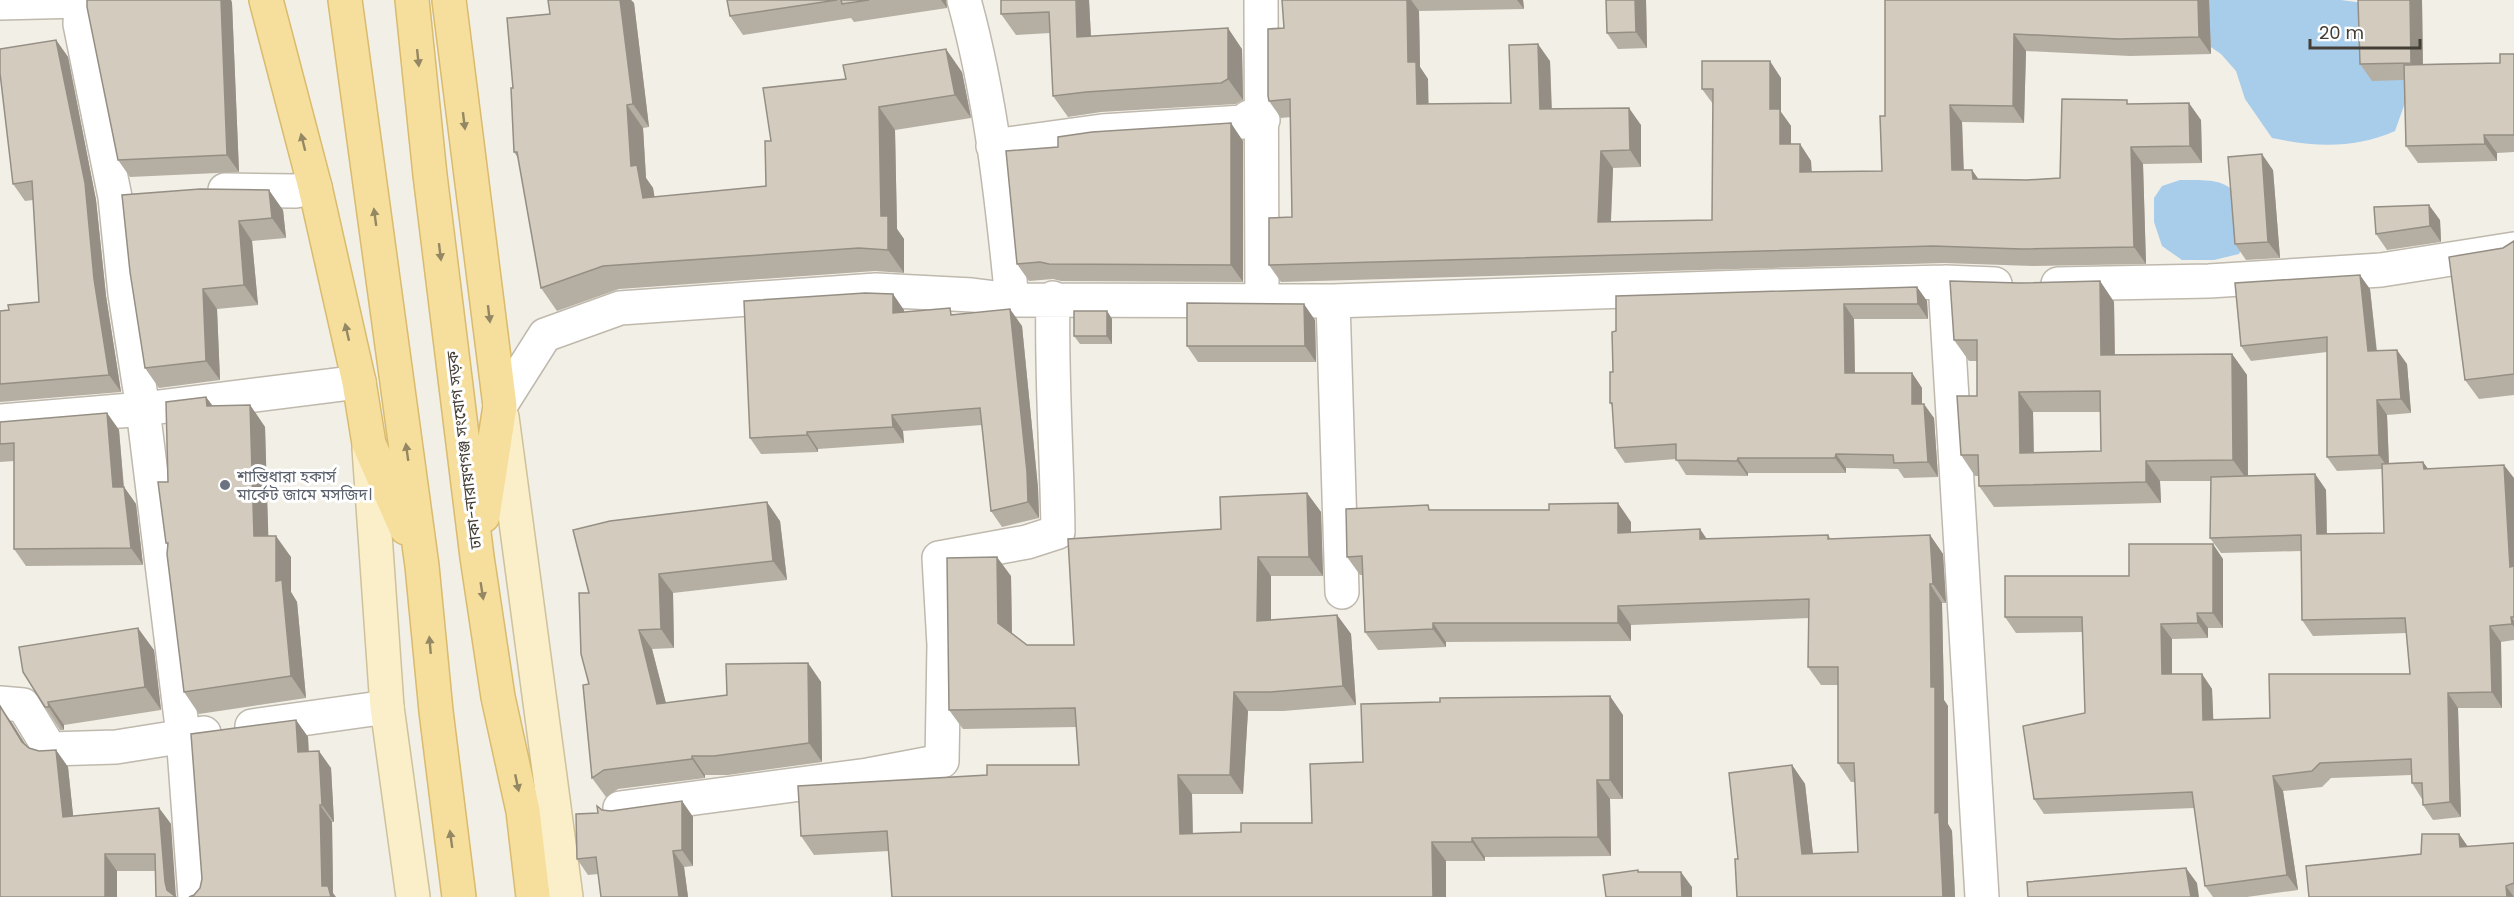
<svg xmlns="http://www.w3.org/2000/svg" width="2514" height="897" font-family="Poppins,'Noto Sans Bengali',sans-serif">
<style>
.water{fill:#a8cdea}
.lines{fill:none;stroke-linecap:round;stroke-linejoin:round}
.street-casing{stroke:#bfb9ad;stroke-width:36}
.secondary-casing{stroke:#cec29a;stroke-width:36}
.primary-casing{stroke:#d9bb6d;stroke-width:36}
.street{stroke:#fff;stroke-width:33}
.secondary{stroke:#faefc9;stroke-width:33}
.primary{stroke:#f6de9c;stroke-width:33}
.wall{fill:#b5afa3;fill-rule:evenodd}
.shaded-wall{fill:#948e84}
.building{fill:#d3cbbd;stroke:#948e84;stroke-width:1.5;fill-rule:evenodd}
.oneway{fill:#948764}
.worship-dot{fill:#6b7280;stroke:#fff;stroke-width:2}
.labels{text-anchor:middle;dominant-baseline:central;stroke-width:6;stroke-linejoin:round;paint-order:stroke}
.street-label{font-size:16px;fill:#443f36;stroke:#fff}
.worship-label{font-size:16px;fill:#5b616d;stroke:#fff;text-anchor:start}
</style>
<rect width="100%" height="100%" fill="#f2efe7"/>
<path class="water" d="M2188,0h153l37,5 26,31 2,64 -11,31c-41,18 -80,16 -123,7l-27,-39 -9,-28 -15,-17 -19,-13z
M2180,180c31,0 56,-3 64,33 4,21 5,21 -5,41l-25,6h-32l-20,-14 -8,-24v-24l8,-12z"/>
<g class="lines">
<defs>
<path id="street" d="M81,0l-1,24 35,173 10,97 18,115 40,326 12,162
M964,0c27,98 38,199 48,300
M1261,0l1,300
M0,3l81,-2
M993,146l109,-15 141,-9 6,-5 14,3
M225,190l70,1 20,-4
M1945,282l37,615
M2058,284l151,-3 172,-11 133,-21
M1333,301l9,291
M500,406l45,-71 75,-27 256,-18 96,5 40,5 321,1 440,-15 172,-4 50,2
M0,421l143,-12 216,-27
M0,703l23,2 27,44 66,-2 88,-14
M252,726l135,-19
M620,808l248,-33 74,-14 2,-116 -5,-87 88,-16 31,-10c-1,-78 -7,-156 -5,-234"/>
<path id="secondary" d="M502,417l64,480
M369,448l18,259 26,190"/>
<path id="primary" d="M266,0l49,187 44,195 10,62 37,84
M345,0l77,566 14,145 23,186
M412,0l18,175 47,382 21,140 25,114 10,86
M449,0l51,406 -17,110"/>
</defs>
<use href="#street" class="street-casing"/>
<use href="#secondary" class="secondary-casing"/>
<use href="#primary" class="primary-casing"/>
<use href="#street" class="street"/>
<use href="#secondary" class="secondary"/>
<use href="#primary" class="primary"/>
</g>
<path class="wall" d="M87,0h144l1,3 7,169 -109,5 -12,-17z
M548,0h83l3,3 15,124 -6,1 3,50 7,10 1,9 112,-11 5,-45 191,-69 9,46 -76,12 2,99 7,10v34l-29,-2 -256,18 -62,22 -16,-23 -23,-130 -4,-6 36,-138z
M727,0h219l1,8 -93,14 -3,-4 -108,17 -13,-19z
M1001,0h88l2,36 151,13 1,51 -7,4 -135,8 -33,5 -15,-21 -3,-63 -34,2 -15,-21z
M1282,0h241l1,9 -105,2 1,56 8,12v25l83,-1 39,-42 2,48 89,16v42l-28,1 -2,54 101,-2 1,-116 -11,-15 79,-11v34l10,14v18h9l11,17 1,11 70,-1 3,-55v-116h324l2,54 -81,2 -104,-5 -2,72 -62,-1 2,48h8l6,9 49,1 33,-2 70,-74 71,16 1,43 -59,1 3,100 -113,2 -89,-3 -663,19 -12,-17 23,-48 -1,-100 -10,1 -12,-17 15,-73z
M1646,0l1,48 -29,1 -11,-16z
M2422,0l1,64 77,-1 14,-9v98l-17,1v8l-79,2 -12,-17 -2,-66 -32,1 -12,-17z
M56,40l12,17 28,143 10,96 15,96 -121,10v-91l9,-1 30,-8 -6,-102 -8,1 -12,-17z
M1243,141v141l-182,-1 -8,-2 -24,2 -12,-17z
M2273,170l7,88 -34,2 -11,-16z
M122,195l161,15 3,28 -34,3 6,64 -41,4 3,71 -61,8 -14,-20z
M2440,220l1,22 -54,8 -11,-16z
M2514,241v154l-35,4 -14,-19 38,-132z
M2100,281l14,21 1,53 117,-1 15,21 1,101 67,-2 11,16 1,44 57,-1 -2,-64 -45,2 -10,-14v-105l-76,9 -10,-15 129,-57 7,62 30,13 4,49 -24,2 2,48 34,-1 5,7 86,9v162l-13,2 1,66h-44l3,109 -28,3 -10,-15 -1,-6 -10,-16 -1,-8 -80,3 -9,9 -39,4 15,99 -51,7h-34l-8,-11 -11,-78 -150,6 -10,-15 51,-86 -2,-81 -67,1 -11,-16 124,-41 94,-17v69h-15v10l-36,1v35h30l10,15 1,31 57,-2 140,-44 -3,-41 -94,3 -11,-16 -1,-69 -80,2 -11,-15 1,-57h-51l1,22 -167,4 -15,-21v-10h-4l-14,-21 16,-59v-35h-8l-15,-21 65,-57zM2033,412h67l1,39 -67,2z
M1917,287l10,14 1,18h-74l1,54h57l10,15v16l12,14 4,59 -34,1 -6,-9 -52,-1v5h-98v3l-62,-1 -10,-16 -51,4 -10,-15 -2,-41 -3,-4 3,-31 -1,-40z
M893,294l11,18 51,2 67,12 16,162 1,30 -37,9 -11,-16 -9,-86 -79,6 1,12 -86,6v3l-57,2 -11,-16z
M1107,311l5,8v25h-32l-6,-8z
M1315,320l1,42h-118l-11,-16z
M206,397l7,9 37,-1 15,22 3,109 23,21v35l6,10 9,96 -107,16 -15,-22 -16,-146 -2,-3 2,-61z
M107,413l12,17 5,57 12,17 7,61 -117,1 -12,-17v-88l-14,1v-40z
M1307,493l14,19 2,64h-52v44l66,-5 14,19 5,71 -73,6h-35l-5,83h-51l1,39 48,-1 71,-9 51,-61 260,-47v84h-13l1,57 -126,1v4h-39v36h-554l-3,-46 -75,4 -13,-19 186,-61 92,-10 -3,-38 -113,2 -14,-19 62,-134 1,57 15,12h47l147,-116z
M1432,510l199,12v10l75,7 122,-4 3,4 99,-4 13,19 3,49h-4l2,97 4,6v118l4,7 3,66h-218l1,-38 54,-94 13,19 8,70 45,-2 -3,-70h-4l-13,-19v-78h-17l-13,-18 1,-49 -178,7v16l-185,1v5l-68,3 -13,-18 -2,-57h-3l-13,-18z
M780,521l7,59 -114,13 1,55 -22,1 14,54 61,-8 81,-32 13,19 1,80 -94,13h-23v3l-87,11 -12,8 -14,-19 -3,-94v-91z
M154,650l7,60 -97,15v5h-4l-15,-23 -22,-35z
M296,720l12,17 1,15 22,16 3,54h-2l1,71 -139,2 6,-7z
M12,723l14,22 3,3 10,3 17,-1 12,17 5,49 86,-8 12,16 -16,47h-38v26h-117z
M682,801l11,16v49l-9,1 4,30h-87l-3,-23 -10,1 -11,-16 25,-49 9,1z
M2459,834l9,13 46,-4v54l-93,-43z"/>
<path class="shaded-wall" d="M221,0h10l1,3 7,169 -12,-17z
M620,0h11l3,3 15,124 -16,-23z
M941,0h5l1,8z
M1076,0h13l3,58 -15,-21z
M1407,0h4l8,11 1,56 8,12 1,42 -12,-17 -9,-42z
M1517,0h6l1,9z
M1635,0h11l1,48 -11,-16z
M2198,0h11l2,54 -12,-17z
M2410,0h12l1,80 -12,-17z
M1228,28l14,21 1,51 -15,-21z
M2014,34l12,17 -2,72 -11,-17z
M56,40l12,17 28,143 10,96 15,96 -12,-17z
M1538,44l12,17 2,65 -12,-17z
M946,49l16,23 9,46 -16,-23z
M1770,61l11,17v34l10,14v35l-11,-17 -10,-35z
M2189,103l12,17 1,43 -12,-17z
M627,105l16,23 3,50 7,10 6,33 -16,-23 -12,-32z
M1950,105l12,17 2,65 -12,-17z
M879,107l16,23 2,99 7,10v34l-16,-23 -7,-34z
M1629,108l12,17v42l-11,-17z
M1231,123l12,18v141l-12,-17z
M2484,135l13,18v8l-12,-17z
M1800,144l11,17 1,28 -12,-17z
M2131,147l12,17 3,100 -12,-17z
M1601,151l12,17 -3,71 -12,-17z
M2262,154l11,16 7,88 -12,-16z
M1972,170l12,17 -11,-8z
M269,190l14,20 3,28 -14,-20z
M2429,205l11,15 1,22 -11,-16z
M239,221l13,20 6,64 -14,-20z
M2360,275l10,14 8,76 -10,-14z
M2100,281l14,21 1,74 -14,-21z
M1917,287l10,14 1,18 -10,-15z
M203,289l14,20 3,71 -14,-19z
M893,294l11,16 1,19 -12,-16z
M1304,304l11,16 1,42 -11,-16z
M1844,304l10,15 1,69 -10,-15z
M1010,309l12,17 16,162 1,30 -11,-16z
M1107,311l5,8v25l-5,-8z
M2397,350l10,14 4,49 -10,-14z
M2232,354l15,21 1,106 -15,-21z
M1912,373l10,15v30l-10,-14z
M2019,392l14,20 1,62 -14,-21z
M206,397l15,21 -14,-12z
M2377,400l10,15 2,54 -10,-14z
M1924,404l10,14 4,59 -10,-15z
M250,405l15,22 4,130 -15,-21z
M107,413l12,17 6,74 -12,-17z
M892,415l11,16 1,12 -11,-16z
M807,432l11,17v3l-11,-17z
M1836,454l10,14v5l-11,-15z
M1738,458l10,15v3l-11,-15z
M2146,461l14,20 1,22 -15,-21z
M2423,462l11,15 -10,-8z
M2504,465l10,13v94l-4,-5z
M2315,474l11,16 1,59 -10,-15z
M124,487l12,17 7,61 -12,-17z
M1307,493l14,19 2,64 -14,-19z
M767,502l13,19 7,59 -14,-19z
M1618,503l13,19v29l-13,-18z
M1700,529l13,19 -13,-9z
M1930,535l13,19 3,49 -13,-19z
M276,536l15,21v35l6,10 9,96 -15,-22 -15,-95z
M2213,544l10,15v69l-10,-15z
M997,557l14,19 1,66 -14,-19z
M1258,557l13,19v64l-14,-19z
M659,574l14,19 1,55 -13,-19z
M1930,584l12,19 2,97 4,6v118l4,7 3,66h-12l-8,-84 -4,-126z
M1618,606l13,19v16l-13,-18z
M2197,613l11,15v10l-10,-15z
M1337,615l14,19 5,71 -13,-19z
M2511,617l3,4v6l-2,-3z
M1433,623l13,19v5l-13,-18z
M2161,624l11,15v50l-10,-15z
M2490,626l11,16 1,66 -10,-16z
M138,628l16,22 7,60 -16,-23z
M639,630l13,19 19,74 -14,-19z
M808,663l13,19 1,80 -13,-19z
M2202,674l10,15 2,46 -11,-15z
M1234,692l14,19 -5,83 -13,-19z
M2448,693l10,15 3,109 -11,-15z
M1610,696l13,19v84l-13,-19z
M48,702l16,23v5l-15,-23z
M0,706l12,17 22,36 -12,-17z
M296,720l12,17 1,32 -11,-17z
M56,750l12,17 7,66 -12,-16z
M319,751l12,17 3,54 -12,-17z
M692,756l13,19v3l-13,-19z
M1792,765l13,19 10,88 -13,-18z
M1178,775l14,19 1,59 -13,-19z
M2273,776l10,15 15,99 -11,-15z
M1597,780l13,19 1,57 -13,-19z
M682,801l11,16v49l-11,-16z
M320,805l12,17 1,71 3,4h-7l-7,-11z
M159,808l12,16 5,73h-4l-5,-7 -2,-8z
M2459,834l14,20 -13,-7z
M1472,838l13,19v4l-13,-19z
M1432,842l14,19v36h-13z
M673,851l11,16 4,30h-9z
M105,854l12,17v26h-12z
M2186,868l11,15 2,14h-8z
M1681,872l11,15v10h-10z
M2506,886l8,11h-7z"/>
<path class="building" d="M87,0h134l6,155 -109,5 -31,-153z
M548,0h72l13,104 -6,1 4,61 6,-1 6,33 123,-12 -1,-45h6l-8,-53 83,-9 -3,-14 103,-16 9,46 -76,12 2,109h7v34l-29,-2 -256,18 -62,22 -24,-136h-3l-3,-64h2l-6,-70 43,-4z
M727,0h110l-107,16z
M841,0h28l-27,4z
M1001,0h75l1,37 151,-9v51l-7,4 -135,9 -33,4 -4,-84 -48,2z
M1282,0h125l1,62h8l1,42 94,-1 -2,-58 29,-1 2,65 89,-1 1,42 -29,1 -3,71 114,-2 1,-131h-11v-28h68v48h10v35h20v28l82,-1 -2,-55h5v-116h313l1,37 -81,2 -104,-5 -1,72 -63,-1 2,65h20l1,9 54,1 33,-2 2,-79 65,1v4l62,-1 1,43 -59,1 3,100 -113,2 -88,-3 -664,19v-47l23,-1 -2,-118 -21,2 -1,-5v-67l16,-1z
M1606,0h29l1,32 -29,1z
M2358,0h52l1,63 -51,1z
M56,40l29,143 9,96 15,96 -109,9v-73l9,-1 -1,-5 31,-3 -7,-121 -19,3 -13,-111v-24z
M2500,54h14v81h-30l1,9 -79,2 -2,-81 96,-2z
M1231,123v142l-182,-1 -9,-2 -23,2 -11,-113 52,-4v-10l34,-5z
M2262,154l6,88 -33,2 -7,-87z
M200,189l69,1 3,28 -33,3 5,64 -41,4 3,72 -61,7 -15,-96 -8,-77z
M2429,205l1,21 -54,8 -2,-27z
M2514,241v133l-49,6 -16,-123 54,-9z
M2360,275l8,76 29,-1 4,49 -24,1 2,55 -52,2v-120l-86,9 -6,-63z
M1950,281l69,2 81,-2 1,74 131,-1 1,106 -87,1v21l-167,4 -1,-31h-17l-4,-59h20v-56h-23zM2100,391l1,60 -81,2 -1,-61z
M1917,287l1,17h-74l1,69h67v31h12l4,58 -34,1 -1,-8 -57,-1 -1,4h-97l-1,3 -61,-1v-16l-61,4 -3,-45h-2v-31h3l-1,-40 4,-1v-35z
M865,293l28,1v19l57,-5 1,7 59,-6 17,163 1,30 -37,9 -11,-103 -88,7 1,12 -86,5v3l-57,3 -6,-137z
M1187,303l117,1 1,42h-118z
M1074,311h33v25h-33z
M206,397l1,9 43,-1 4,131h22v45l6,-1 9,96 -107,16 -17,-138 1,-11h-2l-8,-61h10l-2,-80z
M107,413l6,74h11l7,61 -117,1v-106l-14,1v-22z
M2423,462l1,7 80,-4 6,102 4,-1v51h-3l1,7 -22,2 2,66 -44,1 2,109 -27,3 -1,-22h-10l-1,-24 -91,4 -8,8 -39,5 14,99 -82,11 -13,-94 -158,7 -11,-73 62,-13 -3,-96h-77v-41h124v-32h84v69h-16l1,10 -37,1 1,50h40l1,46 67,-2 -1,-44h141l-5,-56 -103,2 -1,-85 -91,3 1,-61 104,-3 2,60 67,-1 -2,-69z
M1307,493l2,64h-51l-1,64 80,-6 6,71 -73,6h-36l-4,83h-52l2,59 61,-2v-9h71l-2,-59 53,-2 -2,-58 79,-2v-4l170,-2v84h-13l1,57 -126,1v4h-40l1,55h-541l-5,-66 -86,5 -3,-50 189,-11v-10h92l-4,-57 -126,2 -2,-152 50,-1 1,66 29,22h47l-6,-106 153,-10 -1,-32z
M767,502l6,59 -114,13 2,55 -22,1 18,74 70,-9 -1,-31 82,-1 1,80 -95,13h-22v3l-88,11 -12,8 -9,-93 6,-1 -8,-30 -2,-61h10l-16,-63 37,-9z
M1618,503v30l82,-4v10l128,-4v4l102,-4 3,49h-3l1,103h4v126l4,-1 4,85h-206l-2,-38h3l-9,-86 63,-8 10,89 56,-2 -4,-89h-16v-96h-30l1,-68 -191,7v17h-185v6l-68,3 -3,-76 -15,1 -1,-48 82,-4 1,5h120v-6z
M138,628l7,59 -97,15 1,5h-4l-22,-35 -4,-25z
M0,706l22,36 7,6 10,3 17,-1 7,67 96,-9 6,74 2,8 9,7h-20l-1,-43h-50v43h-105z
M296,720l2,32 21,-1 3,54h-2l2,81h6l3,11h-142l5,-2 6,-7 2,-9 -11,-145z
M682,801v49l-9,1 6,46h-78l-5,-40 -19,2 -1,-45 22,-1 -1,-7 5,4 9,1z
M2422,834h37l1,13 54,-4v40l-8,3 1,11h-198l-3,-31 115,-12z
M2186,868l5,29h-163l-1,-15z
M1638,870v2h43l1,25h-76l-3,-22z"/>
<defs><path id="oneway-solid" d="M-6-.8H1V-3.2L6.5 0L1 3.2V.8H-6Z" transform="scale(1.5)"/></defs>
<g class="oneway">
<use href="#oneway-solid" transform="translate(418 58) rotate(84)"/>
<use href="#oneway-solid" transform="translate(464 121) rotate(83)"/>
<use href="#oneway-solid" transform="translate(303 142) rotate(-104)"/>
<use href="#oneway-solid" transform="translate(375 217) rotate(-98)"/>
<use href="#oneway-solid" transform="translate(440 252) rotate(83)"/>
<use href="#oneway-solid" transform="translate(489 314) rotate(83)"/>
<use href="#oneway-solid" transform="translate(347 332) rotate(-103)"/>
<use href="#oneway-solid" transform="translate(407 452) rotate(-98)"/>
<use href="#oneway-solid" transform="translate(482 591) rotate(81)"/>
<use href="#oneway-solid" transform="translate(430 645) rotate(-95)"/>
<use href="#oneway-solid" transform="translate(517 783) rotate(78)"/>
<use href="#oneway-solid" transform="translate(451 839) rotate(-98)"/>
</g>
<circle class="worship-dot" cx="225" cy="485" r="6"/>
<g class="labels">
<g class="street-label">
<text transform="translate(464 450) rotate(-97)">ঢাকা-নারায়ণগঞ্জ সংযোগ সড়ক</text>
</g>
<g class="worship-label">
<text x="237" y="476">শান্তিধারা হকার্স<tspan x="237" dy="18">মার্কেট জামে মসজিদ।</tspan></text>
</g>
</g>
<path d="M2310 39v9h110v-9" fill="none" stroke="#443f36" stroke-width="3"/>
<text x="2319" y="39" font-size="18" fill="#443f36" stroke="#ffffff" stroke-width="4.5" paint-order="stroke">20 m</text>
</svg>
